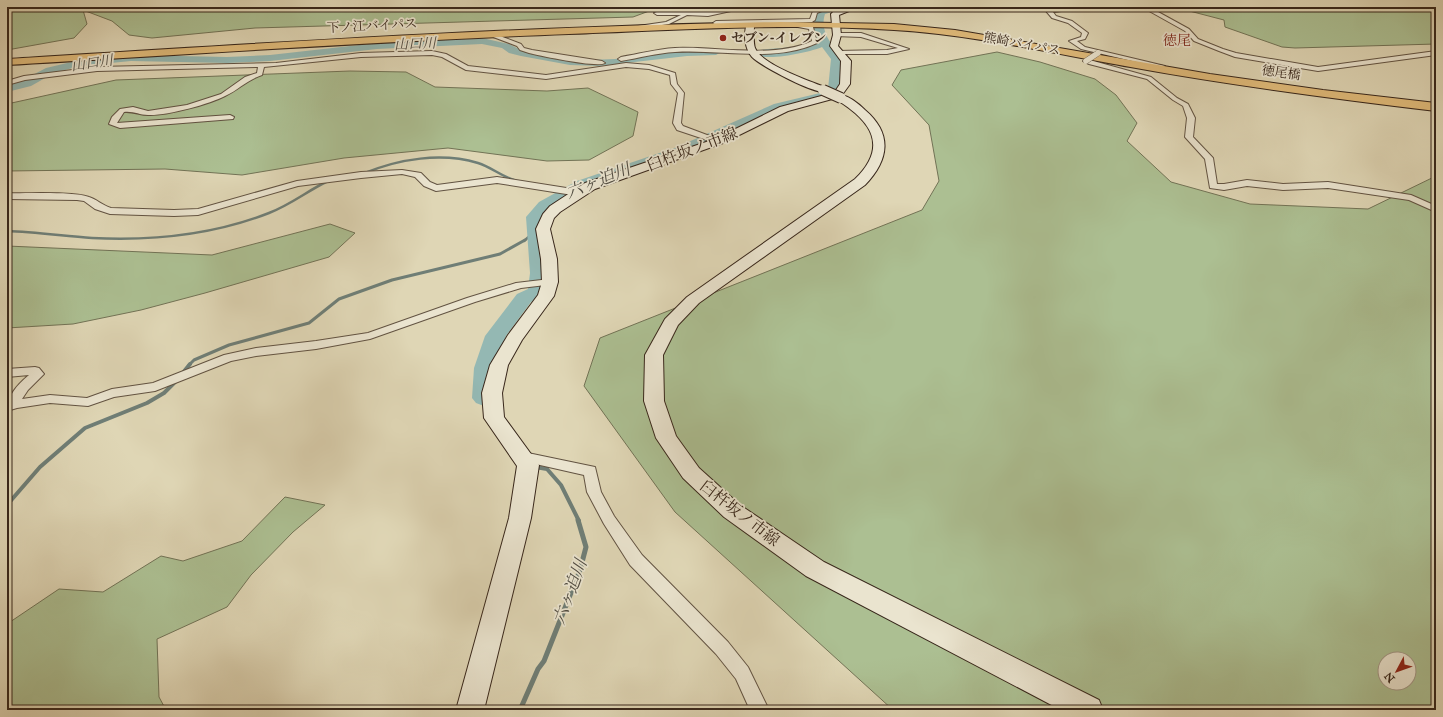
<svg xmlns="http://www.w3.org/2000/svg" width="1443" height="717" font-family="'IM FELL Great Primer','Noto Serif JP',serif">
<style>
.green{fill:#acbf92;stroke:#727356;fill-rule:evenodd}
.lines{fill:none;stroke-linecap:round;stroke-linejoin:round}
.stream-far3{stroke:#6f7e76;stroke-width:2.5}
.stream-far2{stroke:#6f7e76;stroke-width:3}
.stream-far1{stroke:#6f7e76;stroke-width:4}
.stream{stroke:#6f7e76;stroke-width:5}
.river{fill:#94b8b3;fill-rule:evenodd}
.street-casing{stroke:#625342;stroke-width:2}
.secondary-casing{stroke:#38271b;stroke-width:2}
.highway-casing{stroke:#38271b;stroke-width:2}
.street{fill:#eae4cf;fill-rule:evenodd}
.secondary{fill:#eae4cf;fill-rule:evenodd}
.highway{fill:#e0bb7a;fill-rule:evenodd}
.street-bridge-casing{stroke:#625342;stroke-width:6;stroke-linecap:butt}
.secondary-bridge-casing{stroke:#38271b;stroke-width:12;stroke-linecap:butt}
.street-bridge{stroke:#eae4cf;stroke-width:5.5}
.secondary-bridge{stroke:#eae4cf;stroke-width:10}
.poi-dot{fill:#8f2418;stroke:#eae4cf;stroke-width:1.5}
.labels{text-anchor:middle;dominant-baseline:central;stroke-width:3.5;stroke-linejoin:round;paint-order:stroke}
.far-street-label{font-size:13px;fill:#38271b;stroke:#eae4cf}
.far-poi-label{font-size:13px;font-weight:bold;fill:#38271b;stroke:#eae4cf;text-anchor:start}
.far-neighbourhood-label{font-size:14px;fill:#7a1f14;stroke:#eae4cf}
.far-water-label{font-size:14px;font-style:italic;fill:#4f4b41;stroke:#eae4cf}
.street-label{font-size:16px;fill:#38271b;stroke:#eae4cf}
.water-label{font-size:17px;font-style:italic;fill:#4f4b41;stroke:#eae4cf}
</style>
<rect width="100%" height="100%" fill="#dfd6b5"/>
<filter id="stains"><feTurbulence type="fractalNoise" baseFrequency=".005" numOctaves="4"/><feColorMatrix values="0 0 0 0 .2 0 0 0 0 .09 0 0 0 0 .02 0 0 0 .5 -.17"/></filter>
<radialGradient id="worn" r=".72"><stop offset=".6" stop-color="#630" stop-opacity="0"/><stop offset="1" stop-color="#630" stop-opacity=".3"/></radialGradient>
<path class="green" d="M7,7h653l-27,10 -378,11 -103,10 -23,-3 -17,-14 -29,-11 4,14 -13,14 -67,12z
M1174,7h262v37l-141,4 -13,-1 -57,-20 -1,-7z
M997,52l43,10 55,17 21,16 21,28 -10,18 44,41 79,22 118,5 68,-33v534h-543l-218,-198 -91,-126 16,-48 322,-128 17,-29 -10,-56 -37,-40 9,-15zM1385,659h24v24h-24z
M350,71l56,1 29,15 112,4 41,-3 50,24 -5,24 -44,24 -42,1 -99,-13 -104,10 -102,17 -77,-6 -158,2v-67l109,-24z
M330,224l25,9 -26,24 -124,36 -64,17 -68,14 -66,4v-82l205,9z
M285,497l40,8 -32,27 -42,43 -24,32 -70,32 2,58 7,13h-159v-86l52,-35 44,3 58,-36 22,5 59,-20z"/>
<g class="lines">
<path class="stream-far3" d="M365,173c34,-14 76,-21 113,-10 13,4 23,13 36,17
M7,231c28,1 57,5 85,7 60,3 121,-3 177,-25 23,-9 38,-22 59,-32
M524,241l9,-8"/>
<path class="stream-far2" d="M189,365l5,-5 35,-15 80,-22 30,-24 53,-19 108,-26 25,-14"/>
<path class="stream-far1" d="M182,374l8,-10
M535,467l12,2 14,16 18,36
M7,505l33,-38 45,-39 62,-25 17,-10 13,-13"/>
<path class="stream" d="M520,710l18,-41 6,-8 36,-91 6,-23 -8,-27"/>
<path class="river" d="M829,7h15l-2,2 -17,5c-6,19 8,31 18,45l-3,32c-8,12 -43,14 -57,19 -32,12 -63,29 -95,42 -43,19 -114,30 -146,66l7,55 -2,19 -3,4 -13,6 -25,34 -10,32v30l-4,5 -8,3 -8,-3 -4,-5 2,-30 11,-32 32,-42 11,-5 2,-16 -4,-56 13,-15 38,-21 100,-34 97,-43 46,-11 8,-4 3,-30 -9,-12c-11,5 -60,16 -68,6 5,-7 48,-2 64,-13 -6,-10 -6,-20 0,-30z
M482,38l27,6 12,6 69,10 25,-1 72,-10h29l5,3 -5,3 -29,1 -87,10 -30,-1 -49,-9 -12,-3 -7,-5 -20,-4 -105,5 -107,12 -43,2 -96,-2 -51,5 -26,7 -23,13 -24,6v-8l16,-4 23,-12 34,-8 51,-5 96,2 43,-2 107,-12z"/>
<defs>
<path id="street" d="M671,7h8l-12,5h41l30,-5h11l-41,9 -21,-1 -18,9 -28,4 -3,-2 28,-4 15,-7h-24l-3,-2z
M823,7h8l-14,6 -2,7 -3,2 -96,3 -3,-2 3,-2 94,-2 3,-8z
M1060,7h6l3,3 -16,2 3,4 16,5 16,12 -3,6 -8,2 8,6 80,19 -3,2 -81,-19 -12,-8 12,-4 1,-4 -14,-10 -16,-5 -6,-7 16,-2z
M1142,7h7l40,22 9,10 25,10 13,4 82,14 118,-16v4l-118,16 -83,-14 -16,-6 -25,-10 -9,-10z
M800,24l13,3 4,16c-42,20 -97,6 -142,9 -18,1 -36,6 -54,9l-3,-2 3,-2c18,-3 36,-8 54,-9 41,-2 100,11 137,-7l-3,-12 -11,-2v-2z
M488,33h4l29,11 3,4 8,2 70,11 3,2c-7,5 -64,-7 -76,-10l-9,-3 -3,-4 -29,-11z
M837,33h24l48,16 -22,5h-48l-2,-1v-2l50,-1 11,-2 -37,-11 -26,-1 -1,-1z
M432,51l14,3 22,12 78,9 80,-12 23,2 26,8 2,11 7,9 -3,30 2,3 40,15 -4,2h-3l-39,-13 -4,-7 5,-30 -7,-9 -1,-9 -21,-6 -23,-2 -80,12 -80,-9 -24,-13 -10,-2 -71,2 -97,10 -2,8c-17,6 -22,14 -37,21 -15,8 -59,20 -77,19 -9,0 -14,-4 -24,-3l-7,11 113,-8 4,2 -1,2 -113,9 -11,-4 3,-7 8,-8 13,-2 15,4 39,-6 34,-11 24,-17 12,-4 1,-6 -161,4 -72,9 -18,5v-4l17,-5 73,-9 179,-4 85,-10z
M1086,59l65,18 26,21 11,6 7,14 -2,19 20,21 4,26h7l23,-4 36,4 45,-2 83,13 25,11v6l-27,-12 -81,-12 -45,2 -36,-4 -23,4 -14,-2 -5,-29 -20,-22 2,-19 -4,-12 -10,-6 -26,-21 -58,-15 -6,-3z
M402,170l19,3 9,9 7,3 60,-8 82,13 4,3 -4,3 -82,-13 -61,8 -12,-5 -9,-9 -13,-3 -41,4 -63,8 -100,29 -24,1 -64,-2 -15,-5 -11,-8 -7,-1 -70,-1v-6c21,1 64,-2 82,4 7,2 13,8 22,11l63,2 24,-1 99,-28 64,-9z
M550,279l5,3 -1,2 -33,4 -46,14 -105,37 -54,10 -60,7 -25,5 -76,30 -41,6 -26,9 -38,-3 -33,5 -10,3c0,-15 10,-26 22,-36l-22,2v-8l28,-2 4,1 5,6 -16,16 -6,9 28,-4 37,3 25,-9 41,-6 71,-28 32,-7 60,-7 52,-8 99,-35 49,-15z
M523,452l72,15 6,25 13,24 28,39 86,87 20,25 21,43h-19l-14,-31 -20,-25 -86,-89 -26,-41 -17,-32 -3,-17 -66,-15 -2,-3 2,-3z"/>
<path id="secondary" d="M846,7h13l-20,8 2,20 -3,11 13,15 -1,23 -8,11c8,2 17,9 23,15 28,24 24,50 0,75l-166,118 -21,22 -15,30 1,46 12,35 23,32 41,37 84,57 275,138 4,10h-42l-255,-134 -82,-59 -41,-39 -27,-40 -12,-37 1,-46 20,-36 22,-22 168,-118c34,-33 16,-58 -18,-79l-1,-2 -48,13 -65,32 -128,46 -35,23 -6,6 -4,11 7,30 1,23 -4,14 -32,44 -14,25 -6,28 2,24 35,48 -8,53 -47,192h-28l53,-192 8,-52 -33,-48 -2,-25 8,-28 18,-30 30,-40 4,-13 -1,-23 -5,-30 7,-15 7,-8 35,-23 130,-44 65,-32 45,-12 11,-5 4,-6 1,-23 -11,-15 3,-11 -2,-21 5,-5z
M747,24h3l4,2c0,7 -1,16 1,22 7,17 55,33 72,40l1,2 -1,2c-12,3 -66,-26 -75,-35 -7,-8 -9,-23 -5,-33z"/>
<path id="highway" d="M780,22l114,2 61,6 255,44 113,16 113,13v8c-100,-12 -201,-25 -300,-43 -81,-14 -160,-33 -242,-38 -108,-7 -217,0 -325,4 -187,7 -375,20 -562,31v-6c257,-16 515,-33 773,-37z"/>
</defs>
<use href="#street" class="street-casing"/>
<use href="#secondary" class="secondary-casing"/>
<use href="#highway" class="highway-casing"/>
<use href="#street" class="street"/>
<use href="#secondary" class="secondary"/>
<use href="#highway" class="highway"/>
<defs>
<path id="street-bridge" d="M1086,61l12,-8"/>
<path id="secondary-bridge" d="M823,90l18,8"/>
</defs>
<use href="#street-bridge" class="street-bridge-casing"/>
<use href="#secondary-bridge" class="secondary-bridge-casing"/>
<use href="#street-bridge" class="street-bridge"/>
<use href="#secondary-bridge" class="secondary-bridge"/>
</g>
<circle class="poi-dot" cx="723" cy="38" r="4"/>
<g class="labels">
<g class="far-street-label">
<text transform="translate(372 26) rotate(-3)">下ノ江バイパス</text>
<text transform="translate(1022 44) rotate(10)">熊崎バイパス</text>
<text transform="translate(1281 73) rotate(8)">徳尾橋</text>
</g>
<g class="far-poi-label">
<text x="731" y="38">セブン-イレブン</text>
</g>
<g class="far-neighbourhood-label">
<text x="1177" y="40">徳尾</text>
</g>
<g class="far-water-label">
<text transform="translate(415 44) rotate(-3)">山口川</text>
<text transform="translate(92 63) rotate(-8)">山口川</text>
</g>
<g class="street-label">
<text transform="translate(692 149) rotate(-21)">臼杵坂ノ市線</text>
<text transform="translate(740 513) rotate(38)">臼杵坂ノ市線</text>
</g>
<g class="water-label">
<text transform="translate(598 181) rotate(-22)">六ヶ迫川</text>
<text transform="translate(570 592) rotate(-70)">六ヶ迫川</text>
</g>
</g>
<rect width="1443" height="717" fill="none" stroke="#dfd6b5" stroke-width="24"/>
<rect x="8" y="8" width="1427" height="701" fill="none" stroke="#38271b" stroke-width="2"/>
<rect x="12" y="12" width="1419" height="693" fill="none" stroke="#38271b"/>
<g transform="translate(1397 671) rotate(229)"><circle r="19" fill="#eae4cf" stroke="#a39887"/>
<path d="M0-3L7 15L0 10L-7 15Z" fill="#8f2418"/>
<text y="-6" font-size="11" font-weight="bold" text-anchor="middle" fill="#38271b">N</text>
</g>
<rect width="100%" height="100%" filter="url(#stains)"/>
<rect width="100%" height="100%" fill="url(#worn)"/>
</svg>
